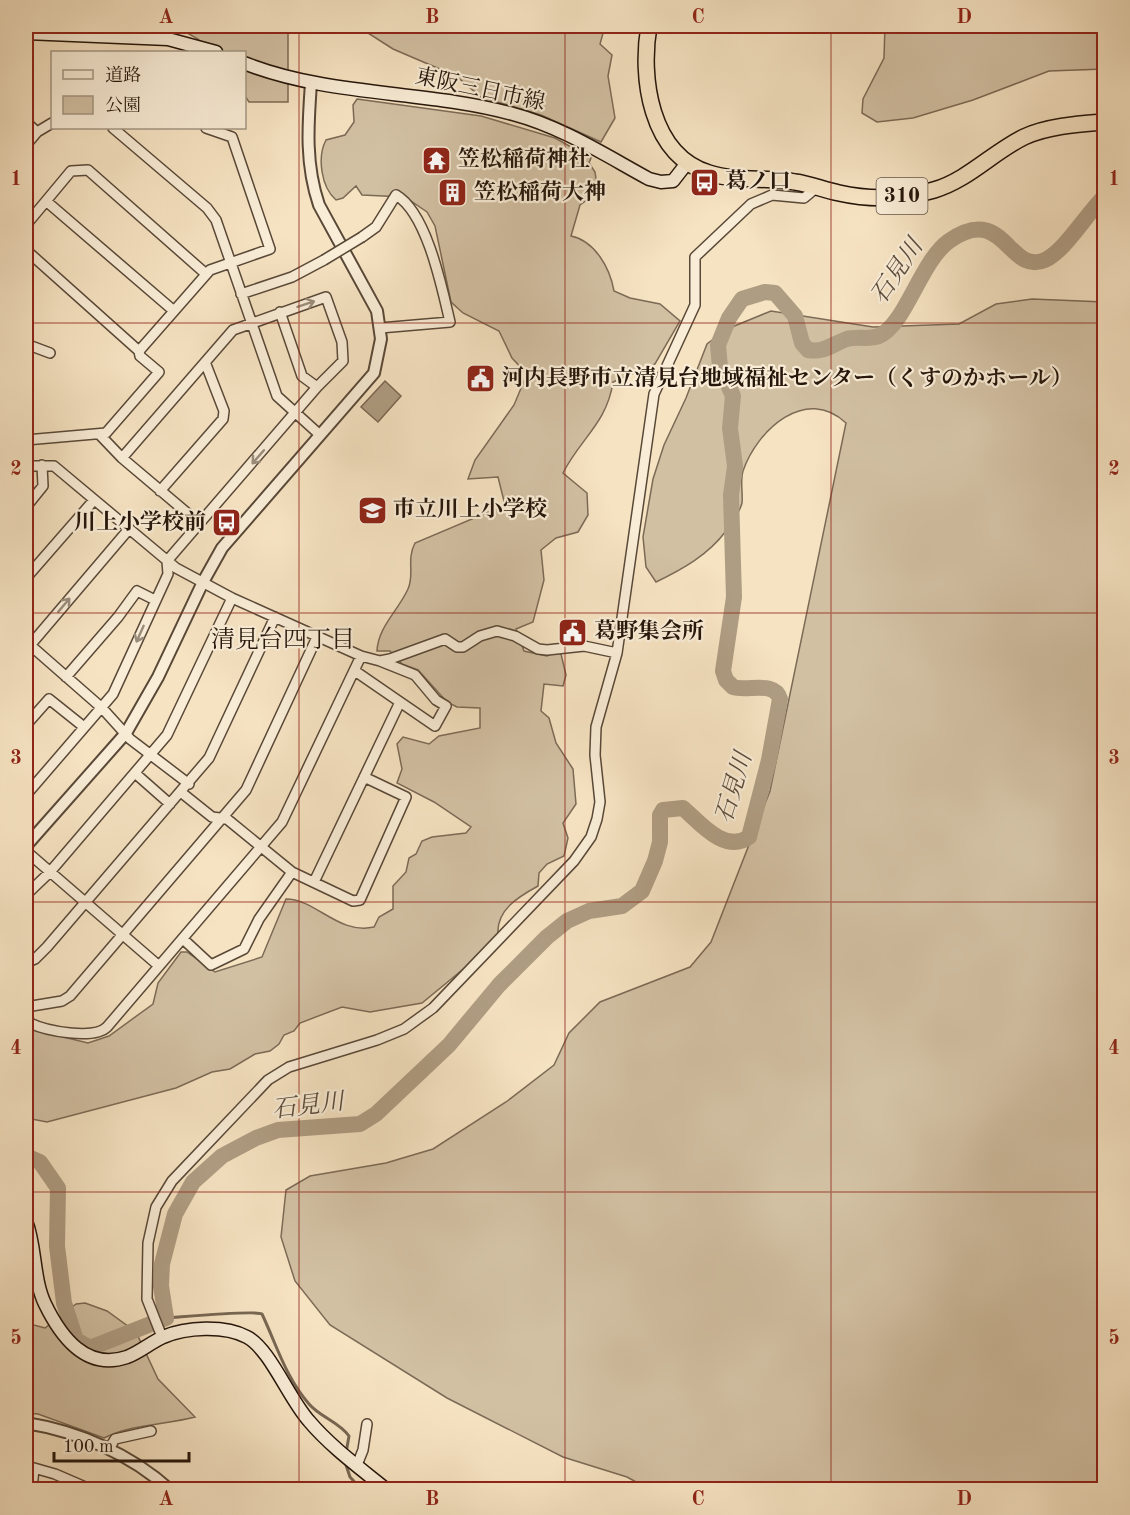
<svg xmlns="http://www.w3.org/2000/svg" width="1130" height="1515" font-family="'Old Standard TT','Noto Serif JP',serif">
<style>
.green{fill:#d2c0a3;stroke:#7c6a56;stroke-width:1.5}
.water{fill:#af9d83;stroke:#786753;stroke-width:1.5}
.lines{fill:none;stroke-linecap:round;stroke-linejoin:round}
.stream{stroke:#786753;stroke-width:3}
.river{stroke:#af9d83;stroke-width:16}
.minor-casing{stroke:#594838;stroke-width:12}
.tertiary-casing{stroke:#594838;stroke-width:14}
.secondary-casing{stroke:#25150a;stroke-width:15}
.trunk-casing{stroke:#25150a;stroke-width:18}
.minor{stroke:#f9edd7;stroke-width:9}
.tertiary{stroke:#f9edd7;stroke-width:10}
.secondary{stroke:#f9edd7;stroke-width:12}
.trunk{stroke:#f6e3c2;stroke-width:15}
.minor-bridge-casing{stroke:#594838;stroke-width:12;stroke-linecap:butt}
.minor-bridge{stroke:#f9edd7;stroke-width:9}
.oneway{stroke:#9a8c7b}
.grid{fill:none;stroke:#8f2418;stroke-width:1.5;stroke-opacity:0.55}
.labels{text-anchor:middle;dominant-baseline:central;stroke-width:4.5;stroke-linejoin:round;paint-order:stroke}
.shield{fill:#f9edd7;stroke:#655648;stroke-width:1.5}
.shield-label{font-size:21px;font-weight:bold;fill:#25150a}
.street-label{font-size:22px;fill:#25150a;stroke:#f9edd7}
.poi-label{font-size:22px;font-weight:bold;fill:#25150a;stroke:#f9edd7;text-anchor:start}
.water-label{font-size:24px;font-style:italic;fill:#5c4b3a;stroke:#f9edd7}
.neighbourhood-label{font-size:24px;fill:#25150a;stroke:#f9edd7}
.neatline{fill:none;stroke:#8f2418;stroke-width:2}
.grid-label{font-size:20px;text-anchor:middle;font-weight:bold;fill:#8f2418}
</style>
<rect width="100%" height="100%" fill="#f6e3c2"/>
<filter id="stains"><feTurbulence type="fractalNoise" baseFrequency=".00333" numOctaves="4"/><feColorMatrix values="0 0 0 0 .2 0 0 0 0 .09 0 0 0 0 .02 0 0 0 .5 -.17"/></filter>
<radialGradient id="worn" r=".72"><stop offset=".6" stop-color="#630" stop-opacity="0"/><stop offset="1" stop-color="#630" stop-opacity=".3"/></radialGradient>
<path class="green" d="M175,26h120l-4,1 -3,7v68h-39l-4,-6 -1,-44h-35l-11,-13z
M357,26h248l-5,18 12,11 -4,21 7,42 -14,24 -60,-27 -60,-18 -25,-21 -63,-27z
M885,26h219v43l-55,2 -76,29 -60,18 -36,4 -15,-9 1,-14 21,-41z
M357,99l124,17 74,22 36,20 -2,5 6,9 3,20 -18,13 -9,31c24,5 39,32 43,55l16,7 30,6 20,17 -25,43 -42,18c-6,41 -33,57 -50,91l24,20 1,22 -10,17 -22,6 -15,12 3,30 -11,42 -17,7 8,22 23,5 9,-4 5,2 5,21 -3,11 -19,-2 -3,27 8,7 7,25 17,26 3,35 -13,19 5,15 -4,18 -17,8 -8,9 -1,13c-20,11 -42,24 -40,49l-14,17 -62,51 -52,9 -28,-5 -42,16 -6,8 -10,4 -5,9 -9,7 -15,3 -25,15 -18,3 -36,16 -129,34 -21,-4v-90l62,15 21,-7 44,-32 5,-21 23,-31h6l28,20 47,-15 24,-58c30,0 52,36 88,28l5,-10 14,-8v-23l13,-14 3,-14 7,-4 6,-13 10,-4 34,-4 5,-6 -37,-25 -37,-19 5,-14 -5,-25 6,-7 26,7 10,-8 41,-8v-20l-23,-1 -10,-5 -29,-32 -16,-6 -12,-13h-13c1,-24 21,-40 31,-62 7,-15 -2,-29 7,-46l90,-38 -7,-28 -30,2 7,-19 39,-55 13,-31 -15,-16 -13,-27 -36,-18 -12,-11 -16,-76 -8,-14 -22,-15 -43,-2 -6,-9 -13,12 -7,2c-15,-13 -19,-43 -10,-60l19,-5 9,-13 -1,-17z
M1032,299l72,3v1187h-455l-22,-12 -64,-20 -116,-59 -117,-73 -35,-44 -14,-44 5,-47 24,-14 76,-13 47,-14 73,-47 48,-37 15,-32 31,-31 90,-35 21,-25 59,-151 76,-368c-40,-38 -89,7 -103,48 -3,10 0,22 -1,32 -2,9 -11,21 -16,28 -18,24 -43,38 -70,51l-10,-15 -3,-30 10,-58 11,-34 22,-47 21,-54 20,-15 44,-18 102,16 86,-3 37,-20z
M85,1303l22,8 29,21 22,47 37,38c-30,8 -63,7 -91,21l-66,-24 -12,-1v-90l19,5 31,-24z"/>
<path class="water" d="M385,381l16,15 -23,26 -17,-15z"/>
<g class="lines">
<path class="stream" d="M166,1318c16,-1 88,-8 96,-4 15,32 24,64 47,90 11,13 30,18 40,32l-3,17
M345,1462l5,15 12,13"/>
<path class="river" d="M26,1156l14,6 18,26 -1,58 7,57 12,37 14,8 76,-30 -5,-32 1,-22 13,-50 18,-32 29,-26 34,-18 22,-8 82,-6 16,-10 73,-69 50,-60 48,-48 20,-16 22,-10 33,-5 20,-15 13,-30 5,-19v-27l3,-5 20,-2c17,15 42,46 66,29l20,-77 11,-61c-5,-19 -33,-7 -47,-12l-7,-7 -3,-9 11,-74 -3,-102 4,-29 -5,-38 3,-32 -13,-29 -2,-22 11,-27 13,-19 23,-7 10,1 20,23 7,27 6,7c17,3 24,-6 39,-11 10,-3 22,1 32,-3 27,-12 41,-74 70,-95 56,-39 59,35 96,19 20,-9 42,-47 59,-63"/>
<defs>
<path id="minor" d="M26,122l11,10
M113,128l94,80 9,12 61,176 43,39
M26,145l11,-13 15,-9
M46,201l128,110
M26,225l45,-54 17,-1 118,104
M362,237l14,-10 20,-32c31,18 46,93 54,127l-70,6
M26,250l113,101 1,5 19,16 -53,61 -80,7
M241,294l51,-17 32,-17
M280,312l22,64 15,11
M26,344l24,9
M139,351l71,-81 60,-21 -38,-112 -26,-9
M100,435l22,23 77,65
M26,466h28l122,102 56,30 129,58 19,5 10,-2 55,-20 12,8h6l17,-11 17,-5 18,5 23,13 9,1 37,-4 33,7
M160,491l63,-72 1,-8 -19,-49
M26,507l17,-21 -1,-21
M26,578l68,-78
M30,645l72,63 28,31 59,45
M26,650l103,-121
M380,661l35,14 21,25 10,6 -11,20 -35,-24
M66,677l52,-60 19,-26 18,9
M26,725l23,-26 35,28
M136,774l34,30
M182,793l30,24 15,2 65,53 61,29 7,-1 46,-103 -42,-20
M26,795l87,-101 55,-120 -1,-13 150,-174 26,-26 -1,-19 -16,-45 -93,33 -111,128
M26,851l133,115
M314,882l86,-180 -45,-31
M26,895l24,-23 117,-137 65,-137
M183,939l28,26 33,-16 15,-30 33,-47
M26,963l9,-4 12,-12 162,-189 66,-141
M26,1007l36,-6 8,-5 176,-206 72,-155
M26,1014l4,9c16,8 64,17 77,4l175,-205 79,-166
M162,1337l-15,-38 1,-56 8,-36 16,-26 96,-101 21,-13 88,-27 27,-11 29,-21 141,-147 17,-24 6,-18 3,-17 -5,-47 1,-28 21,-74 37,-259 41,-89v-48l56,-53 21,-9 32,3 12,-10
M109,1449l6,-10 36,-8
M357,1465l6,-15 4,-26
M32,1490l2,-22 21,6 37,16"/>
<path id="tertiary" d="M26,846l100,-113 32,-56 45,-95 19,-34 152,-175 7,-34 -4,-28 -58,-106c-14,-41 -11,-80 -8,-122
M26,1423c51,8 105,31 144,67"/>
<path id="secondary" d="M26,33l142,6 48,13
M244,63c86,34 181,27 269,51 49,13 92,41 136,65l12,3 12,-1 14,-18
M26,1221c10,26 7,58 19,83 16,33 41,67 82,53 13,-5 23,-14 36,-20 23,-10 62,-12 84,0 23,12 42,62 62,84 22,26 51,47 78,69"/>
<path id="trunk" d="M649,26c-9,51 1,129 60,147 28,9 57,4 86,9 15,2 29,8 44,11 31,7 64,6 95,-3 34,-10 59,-38 90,-53 24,-11 55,-13 80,-15"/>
</defs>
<use href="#minor" class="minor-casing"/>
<use href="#tertiary" class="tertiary-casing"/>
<use href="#secondary" class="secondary-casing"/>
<use href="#trunk" class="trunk-casing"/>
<use href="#minor" class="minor"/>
<use href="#tertiary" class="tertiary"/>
<use href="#secondary" class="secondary"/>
<use href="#trunk" class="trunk"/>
<defs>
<path id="minor-bridge" d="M324,260l38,-23"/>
</defs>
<use href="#minor-bridge" class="minor-bridge-casing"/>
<use href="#minor-bridge" class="minor-bridge"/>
</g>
<defs><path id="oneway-shaft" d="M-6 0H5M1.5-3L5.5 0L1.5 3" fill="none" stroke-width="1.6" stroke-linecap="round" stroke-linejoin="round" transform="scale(1.5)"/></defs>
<g class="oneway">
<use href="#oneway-shaft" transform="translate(306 304) rotate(-18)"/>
<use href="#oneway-shaft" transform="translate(258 457) rotate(131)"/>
<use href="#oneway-shaft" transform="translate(64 605) rotate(-50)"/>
<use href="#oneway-shaft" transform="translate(140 634) rotate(114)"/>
</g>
<path class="grid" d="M299,26v1464M565,26v1464M831,26v1464M26,323h1078M26,613h1078M26,902h1078M26,1192h1078"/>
<defs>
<symbol id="temple-square" viewBox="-11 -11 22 22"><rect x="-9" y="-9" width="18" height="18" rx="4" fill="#8f2418" stroke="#f9edd7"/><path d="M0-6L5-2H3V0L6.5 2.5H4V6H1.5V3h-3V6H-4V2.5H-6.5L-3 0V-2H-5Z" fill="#fff"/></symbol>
<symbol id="bus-square" viewBox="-11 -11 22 22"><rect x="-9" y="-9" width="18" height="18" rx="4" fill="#8f2418" stroke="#f9edd7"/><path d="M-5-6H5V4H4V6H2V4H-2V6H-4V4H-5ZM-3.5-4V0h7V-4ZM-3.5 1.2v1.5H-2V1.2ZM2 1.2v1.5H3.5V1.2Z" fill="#fff"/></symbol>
<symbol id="building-square" viewBox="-11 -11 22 22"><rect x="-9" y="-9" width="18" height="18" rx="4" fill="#8f2418" stroke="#f9edd7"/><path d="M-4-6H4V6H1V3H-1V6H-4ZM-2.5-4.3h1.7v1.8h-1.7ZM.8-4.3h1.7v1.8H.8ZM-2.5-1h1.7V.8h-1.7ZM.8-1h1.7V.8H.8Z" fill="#fff"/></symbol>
<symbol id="civic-square" viewBox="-11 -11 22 22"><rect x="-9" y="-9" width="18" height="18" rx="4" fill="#8f2418" stroke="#f9edd7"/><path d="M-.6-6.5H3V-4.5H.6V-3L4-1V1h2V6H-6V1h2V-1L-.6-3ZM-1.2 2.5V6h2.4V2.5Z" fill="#fff"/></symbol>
<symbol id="school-square" viewBox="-11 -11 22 22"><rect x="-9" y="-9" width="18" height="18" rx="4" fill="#8f2418" stroke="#f9edd7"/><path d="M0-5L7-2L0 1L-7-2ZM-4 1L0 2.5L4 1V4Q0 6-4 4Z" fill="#fff"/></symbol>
</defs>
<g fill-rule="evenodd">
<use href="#temple-square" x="420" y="144" width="33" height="33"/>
<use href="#bus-square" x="688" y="166" width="33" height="33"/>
<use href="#building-square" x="436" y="176" width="33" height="33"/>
<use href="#civic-square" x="464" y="362" width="33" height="33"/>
<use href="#school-square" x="356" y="494" width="33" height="33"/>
<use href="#bus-square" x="210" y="506" width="33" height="33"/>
<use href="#civic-square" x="556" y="616" width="33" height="33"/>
</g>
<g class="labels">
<rect class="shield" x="876.5" y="178" width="51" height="36" rx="4.5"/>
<g class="shield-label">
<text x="902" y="196">310</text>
</g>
<g class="street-label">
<text transform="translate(480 90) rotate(12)">東阪三日市線</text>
</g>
<g class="poi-label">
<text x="458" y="160">笠松稲荷神社</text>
<text x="725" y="182">葛ノ口</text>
<text x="474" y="193">笠松稲荷大神</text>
<text x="502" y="379">河内長野市立清見台地域福祉センター（くすのかホール）</text>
<text x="393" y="510">市立川上小学校</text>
<text x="206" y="523" text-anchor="end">川上小学校前</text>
<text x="594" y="632">葛野集会所</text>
</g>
<g class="water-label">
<text transform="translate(898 272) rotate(-56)">石見川</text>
<text transform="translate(735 788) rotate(-73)">石見川</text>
<text transform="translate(308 1107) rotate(-7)">石見川</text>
</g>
<g class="neighbourhood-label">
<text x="283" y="641">清見台四丁目</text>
</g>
</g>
<rect width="1130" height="1515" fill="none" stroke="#f6e3c2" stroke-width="66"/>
<rect x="51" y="51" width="195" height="78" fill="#f9edd7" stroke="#a49785" stroke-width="1.5"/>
<rect x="63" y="70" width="30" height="9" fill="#f9edd7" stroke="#a49785" stroke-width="1.5"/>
<text x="105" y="81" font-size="18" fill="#25150a">道路</text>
<rect x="63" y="96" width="30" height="18" fill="#d2c0a3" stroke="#a49785" stroke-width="1.5"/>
<text x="105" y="111" font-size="18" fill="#25150a">公園</text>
<path d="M54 1452v9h135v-9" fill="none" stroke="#25150a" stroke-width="3"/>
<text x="63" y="1452" font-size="18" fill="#25150a" stroke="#f9edd7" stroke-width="4.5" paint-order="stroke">100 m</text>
<rect x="33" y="33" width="1064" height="1449" class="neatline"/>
<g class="grid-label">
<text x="166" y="23">A</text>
<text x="432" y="23">B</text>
<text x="698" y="23">C</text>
<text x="964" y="23">D</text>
<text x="16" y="185">1</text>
<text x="1114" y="185">1</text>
<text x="16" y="475">2</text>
<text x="1114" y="475">2</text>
<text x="16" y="764">3</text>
<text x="1114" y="764">3</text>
<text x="16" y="1054">4</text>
<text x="1114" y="1054">4</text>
<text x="16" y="1344">5</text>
<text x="1114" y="1344">5</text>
<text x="166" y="1505">A</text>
<text x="432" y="1505">B</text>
<text x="698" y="1505">C</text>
<text x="964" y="1505">D</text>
</g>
<rect width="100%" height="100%" filter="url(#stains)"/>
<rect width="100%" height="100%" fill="url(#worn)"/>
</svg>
